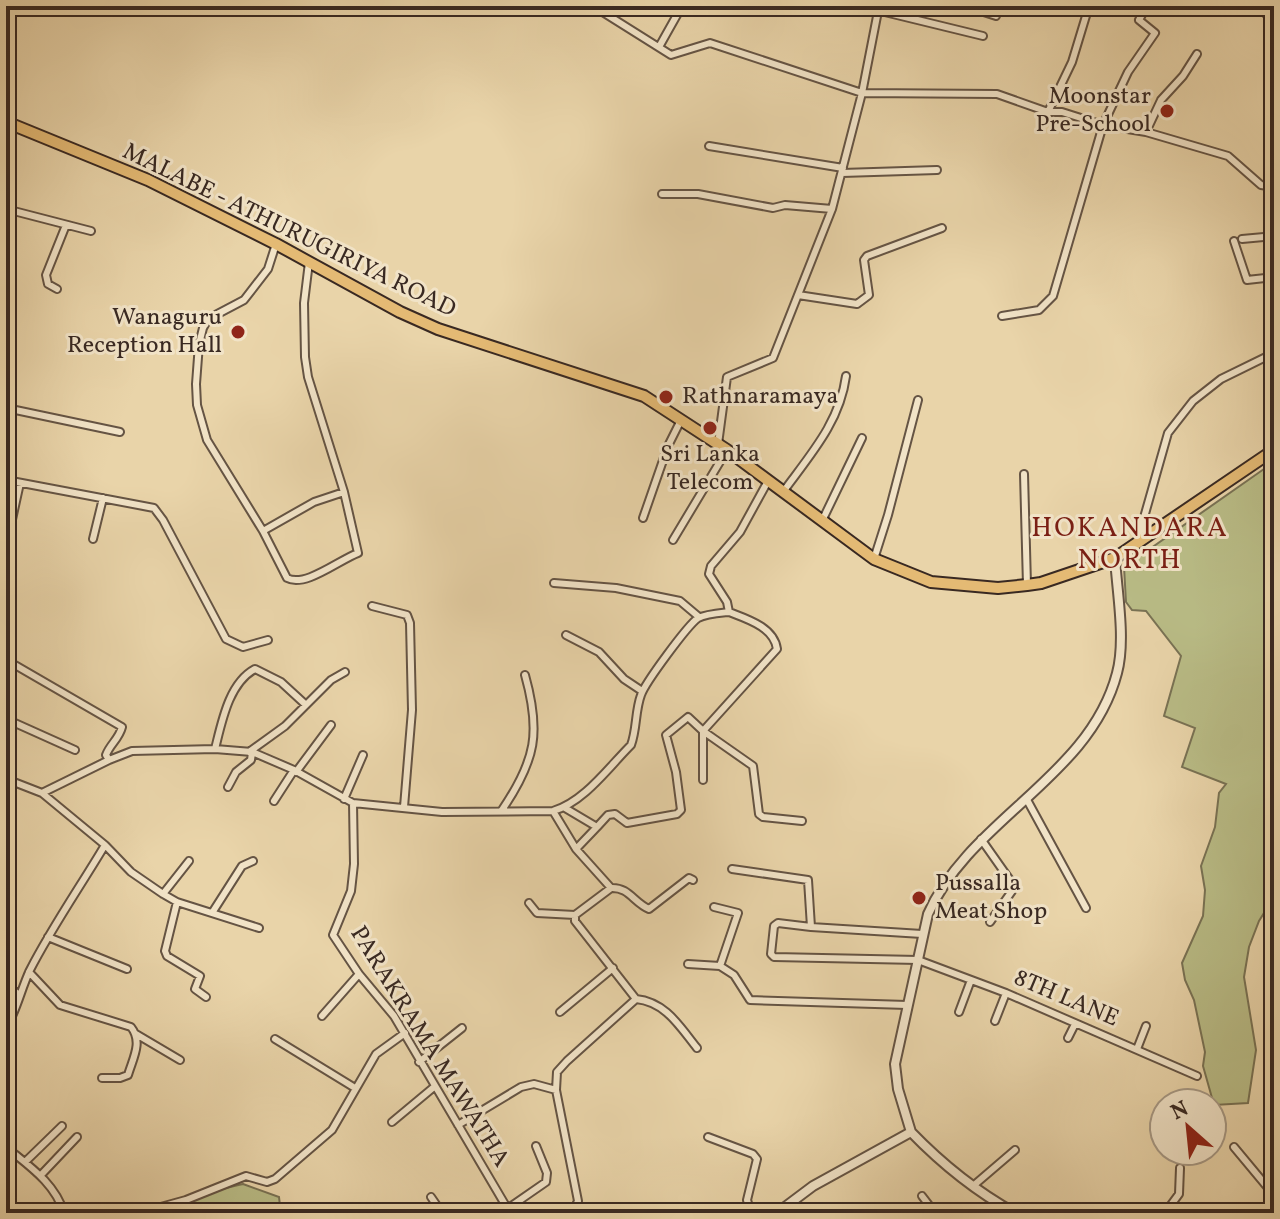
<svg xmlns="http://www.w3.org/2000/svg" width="1280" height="1219" font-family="Vollkorn,serif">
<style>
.green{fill:#b9bc86;stroke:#797254;stroke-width:2}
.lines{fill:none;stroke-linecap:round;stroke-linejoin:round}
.minor-casing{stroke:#655444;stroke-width:10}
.tertiary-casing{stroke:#655444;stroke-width:12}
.primary-casing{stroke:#392922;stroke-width:14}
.minor{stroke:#f1e3c7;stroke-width:6}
.tertiary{stroke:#f1e3c7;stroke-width:8}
.primary{stroke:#e4ba74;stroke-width:10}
.poi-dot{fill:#8f2418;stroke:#f1e3c7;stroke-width:3}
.labels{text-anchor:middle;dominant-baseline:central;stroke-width:6;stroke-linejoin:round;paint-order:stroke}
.poi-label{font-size:24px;fill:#392922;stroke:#f1e3c7;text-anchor:end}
.street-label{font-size:24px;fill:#392922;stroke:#f1e3c7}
.quarter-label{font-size:28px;letter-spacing:2px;fill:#7a1f14;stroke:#f1e3c7}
</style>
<rect width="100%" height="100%" fill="#e9d4a9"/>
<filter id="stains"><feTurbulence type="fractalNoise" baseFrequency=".0025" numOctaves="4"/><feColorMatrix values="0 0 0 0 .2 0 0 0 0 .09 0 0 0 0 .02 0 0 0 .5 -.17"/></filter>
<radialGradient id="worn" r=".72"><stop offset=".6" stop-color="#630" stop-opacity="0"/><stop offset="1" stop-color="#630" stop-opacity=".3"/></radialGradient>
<path class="green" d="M1274,462v435l-15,24 -10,26 -5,30 12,73 -8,53 -34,2 -11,-39 2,-14 -11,-52 -9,-20 -3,-17 21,-47 2,-26 -4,-24 14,-39 4,-34 7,-9 -44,-17 13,-39 -31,-12 17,-60 -35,-45 -14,-1 -6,-8 -2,-35z
M243,1184l36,13 1,9 -5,7h-53l-7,-2 -4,2h-33c12,-18 44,-24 65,-29z"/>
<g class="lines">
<defs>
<path id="minor" d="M593,6l78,49 39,-12 152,50 135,1 51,18h14l41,13 43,7 82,24 33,29 13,2
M860,6l123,30
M965,6l31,10
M1257,6l17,15
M659,47l23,-41
M1048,112l24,-50 17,-56
M1146,132l15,-32 22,-24 14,-22
M709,146l134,22
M842,173l95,-3
M662,194h36l75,14 12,-3 47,4
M6,209l85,22
M1242,239l32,-3
M1234,241l13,39 27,-3
M276,244l-8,25 -24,31 -36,19 -5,9 -4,16 -3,40 1,21 10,35 56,91 24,47c18,10 52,-18 71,-25l-14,-61 -36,-115 -3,-20 -1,-54 5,-41
M57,289l-9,-5 -2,-9 20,-50
M798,295l59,9 12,-9 -5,-35 3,-4 75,-28
M1002,316l37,-6 14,-14 50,-171 25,-53 27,-39 -16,-13 6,-11
M6,408l114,24
M718,444l9,-67 46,-19 59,-149 30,-116 17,-87
M1024,474l3,111
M6,480l148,28 9,12 63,119 17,8 25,-7
M783,492c27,-37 57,-70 63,-116
M643,518l25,-72 13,-26
M822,521l40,-83
M263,531l51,-29 30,-10
M93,539l10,-41
M673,540l54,-90
M1137,542l31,-109 25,-32 28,-22 53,-26
M6,547l14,-64
M874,559l14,-44 30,-115
M554,583l62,5 64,13 19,16
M6,600l6,1
M372,606l35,9 3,8 2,87 -8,97
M566,635l33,17 25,27 18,12
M6,681l3,-15 6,-1 107,62c-3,12 -12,17 -16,28l3,5
M6,719l69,31
M703,731l50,35 6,48 4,3 39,4
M215,749c7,-28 14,-66 40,-80l26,13 25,23
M249,752l36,-26 46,-46 14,-8
M296,772l35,-47
M6,779l36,14 63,52 26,27 32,22 14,8 82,26
M703,780v-49
M228,787l8,-15 15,-12 1,-8
M42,793l67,-33 23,-9 83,-2 37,3 42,18 59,33 89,9 111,-1c31,-9 55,-43 78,-66 6,-16 4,-34 10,-50 4,-12 46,-69 57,-77 8,-4 22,-5 31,-6l-2,-10 -18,-28 2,-8 29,-34 28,-51
M1026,798l60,110
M344,799l19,-44
M274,801l20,-31
M353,803l1,61 -3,27 -18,44 26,39 35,42 116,197
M565,808l32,19 11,-12 7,-1 12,9 50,-9 4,-4 -5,-38 -10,-37 22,-18 15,14 74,-82c-3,-22 -30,-30 -48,-37
M502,810c34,-50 39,-78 23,-135
M553,811l23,38 35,39
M981,839l31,44v8l-22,31
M576,849l21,-22
M732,869l76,11 3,47 111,7
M163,894l26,-33
M177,902l-12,49 2,5 33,20 -5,13 11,8
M529,903l8,10 38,2
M714,907l24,6 -18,53 14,9 16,25 157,5
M212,913l30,-47 11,-5
M811,927l-33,-4 -4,3 -3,28 3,3 144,3 88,33 191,83
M48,937l79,32
M688,964l32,2
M29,972l31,33 71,22c12,15 2,31 -3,48l-8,3h-18
M6,984l13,11
M636,999c30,3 44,28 61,49
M560,1012l53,-44
M959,1012l12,-32
M322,1016l37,-42
M995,1021l11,-28
M6,1028c11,-18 15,-39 24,-58 22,-43 50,-83 75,-125
M136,1034l44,26
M1068,1038l7,-14
M275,1039l80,49
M1137,1049l9,-23
M419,1062l43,-34
M6,1074l6,-5
M556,1090l22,111 -6,12
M392,1122l42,-35
M458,1125l63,-38 13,-3 22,6 1,-18 10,-11 69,-62 -61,-78v-6l36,-27c18,-1 23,15 38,21l40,-31 4,2
M708,1137l45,17 4,5 -10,41 4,13
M6,1147c23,19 49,36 58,66
M1234,1147l40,48
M25,1162l37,-36
M41,1175l36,-38
M973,1186l42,-36
M922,1196l13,17
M431,1197l11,16
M507,1209l39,-27 1,-9 -11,-27
M139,1213l47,-13 60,-24 21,6 8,-3 57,-49 44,-76 29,-21
M1165,1213l14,-19 1,-26
M1265,1213l9,-15"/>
<path id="tertiary" d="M911,1132c30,31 66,60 104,81
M777,1213l36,-27 98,-54 -13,-43 -3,-25 33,-150c42,-95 162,-137 189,-241 9,-33 0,-81 -2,-115"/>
<path id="primary" d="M6,122l142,58 128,64 124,68 38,17 206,67 83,54 147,109 57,23 67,6 29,-3 14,-2 74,-25 159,-108"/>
</defs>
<use href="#minor" class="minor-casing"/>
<use href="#tertiary" class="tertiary-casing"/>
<use href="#primary" class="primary-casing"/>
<use href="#minor" class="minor"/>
<use href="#tertiary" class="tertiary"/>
<use href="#primary" class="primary"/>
</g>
<g class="poi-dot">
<circle cx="1167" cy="111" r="8"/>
<circle cx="238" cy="332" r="8"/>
<circle cx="666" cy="397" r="8"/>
<circle cx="710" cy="428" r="8"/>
<circle cx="919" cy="898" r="8"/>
</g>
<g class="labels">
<g class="poi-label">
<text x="1151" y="97">Moonstar<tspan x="1151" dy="28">Pre-School</tspan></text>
<text x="222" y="318">Wanaguru<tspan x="222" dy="28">Reception Hall</tspan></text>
<text x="682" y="397" text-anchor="start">Rathnaramaya</text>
<text x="710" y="455" text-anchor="middle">Sri Lanka<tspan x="710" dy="28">Telecom</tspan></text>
<text x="935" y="884" text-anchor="start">Pussalla<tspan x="935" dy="28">Meat Shop</tspan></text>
</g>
<g class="street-label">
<text transform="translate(289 231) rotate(26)">MALABE - ATHURUGIRIYA ROAD</text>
<text transform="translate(1066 999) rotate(23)">8TH LANE</text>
<text transform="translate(429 1047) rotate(58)">PARAKRAMA MAWATHA</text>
</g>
<g class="quarter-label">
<text x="1130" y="528">HOKANDARA<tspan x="1130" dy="32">NORTH</tspan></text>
</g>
</g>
<rect width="1280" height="1219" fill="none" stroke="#e9d4a9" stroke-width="32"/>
<rect x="8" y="8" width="1264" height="1203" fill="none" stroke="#392922" stroke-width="4"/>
<rect x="16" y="16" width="1248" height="1187" fill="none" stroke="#392922" stroke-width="2"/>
<g transform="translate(1188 1127) rotate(333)"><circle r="38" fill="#f1e3c7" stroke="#a79985" stroke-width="2"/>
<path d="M0-6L14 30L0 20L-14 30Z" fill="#8f2418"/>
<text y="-12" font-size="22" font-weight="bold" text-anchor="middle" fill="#392922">N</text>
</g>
<rect width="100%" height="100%" filter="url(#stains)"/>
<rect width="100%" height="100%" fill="url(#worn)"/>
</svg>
